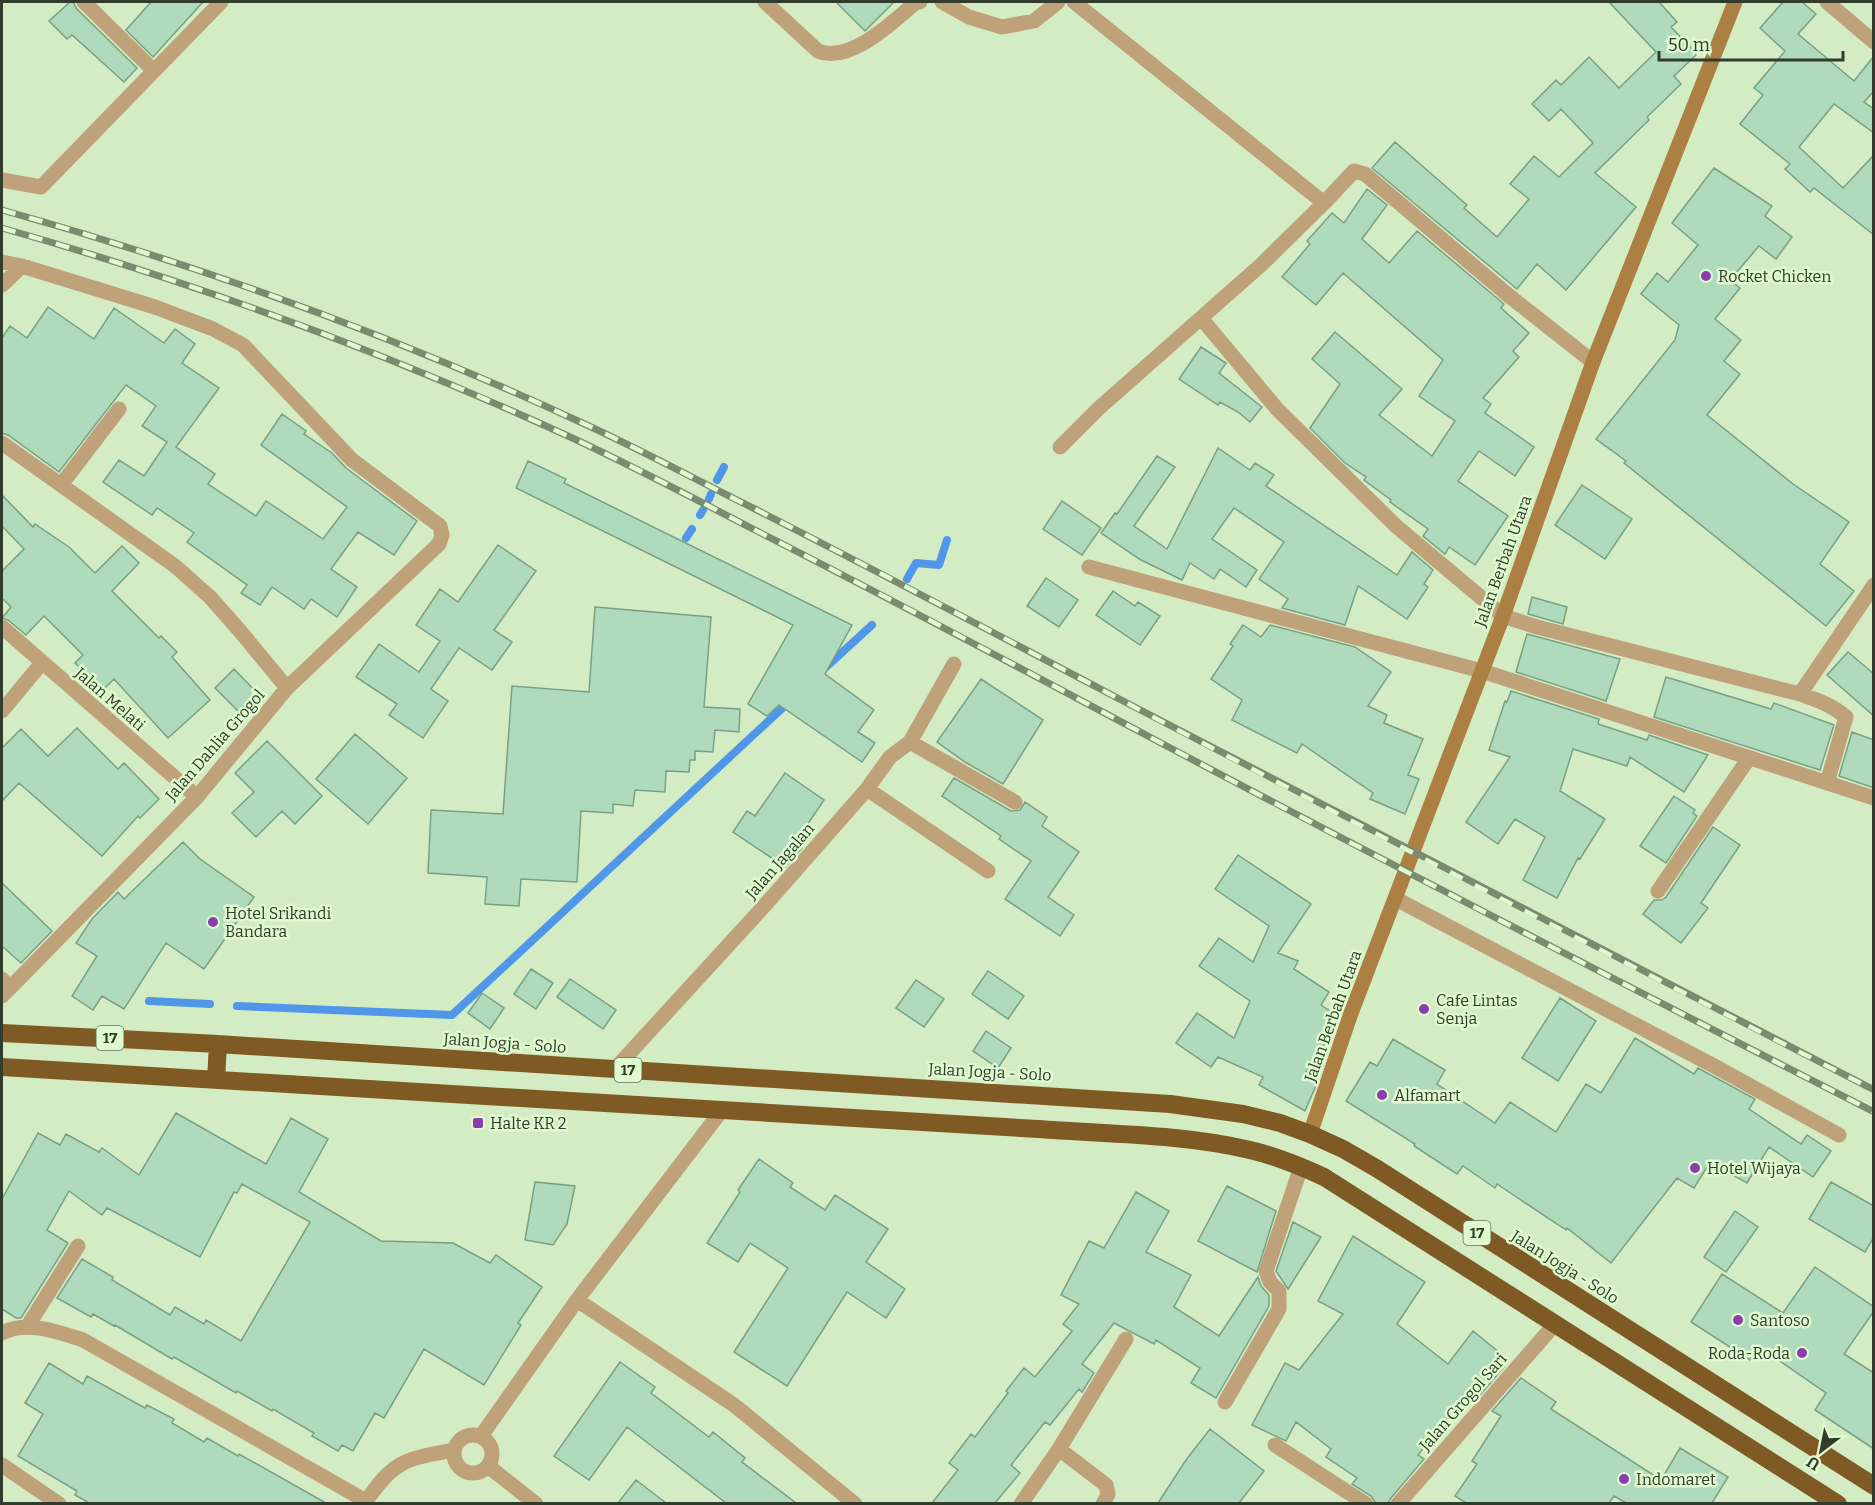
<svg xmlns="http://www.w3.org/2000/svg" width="1875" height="1505" font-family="Bitter,serif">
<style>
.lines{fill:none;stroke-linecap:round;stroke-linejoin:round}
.stream{stroke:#5197e9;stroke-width:8}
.building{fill:#afdabb;stroke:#78a184;stroke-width:1.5}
.street{stroke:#bfa17a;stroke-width:15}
.secondary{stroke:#ac8042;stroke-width:15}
.highway{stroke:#7f5a24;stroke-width:18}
.rail-casing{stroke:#7a8b70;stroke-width:7}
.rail{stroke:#e0fad0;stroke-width:4.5;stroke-dasharray:14;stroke-linecap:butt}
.poi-dot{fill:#8a3dad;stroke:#e0fad0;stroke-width:2}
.labels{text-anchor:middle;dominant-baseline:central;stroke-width:5;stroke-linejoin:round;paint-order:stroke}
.shield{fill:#e0fad0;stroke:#66755d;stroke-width:1.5}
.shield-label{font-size:15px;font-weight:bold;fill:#323c2c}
.poi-label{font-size:16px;fill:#323c2c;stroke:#e0fad0;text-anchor:start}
.street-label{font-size:16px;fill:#323c2c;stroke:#e0fad0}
</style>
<rect width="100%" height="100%" fill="#d3ecc3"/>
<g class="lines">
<path class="stream" d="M717,480l7,-13
M709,499l2,-5
M700,515l3,-5
M686,538l6,-9
M907,579l9,-16 23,2 8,-25
M825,668l47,-43
M149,1001l61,3
M237,1006l215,9 338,-314"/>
</g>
<path class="building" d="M70,2h3l4,7 60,59 -13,14 -52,-47 -5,4 -18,-18z
M151,2h52l-50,55 -27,-27z
M836,2h58l-29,29z
M1609,2h50l18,20 -6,5 26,27 -23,22 7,8 -34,33 2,3 -54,53 41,34 -70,83 -29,-26 -20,25 -145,-121 23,-26 72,63 -3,3 33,29 32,-38 -19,-15 24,-28 25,21 34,-34 -32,-34 -12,12 -17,-17 24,-24 5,5 28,-28 30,31 37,-36z
M1783,2h19l14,12 -18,20 56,47 20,-25v35l-10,11 10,7v24l-40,-29 -35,43 44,41 31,-33v80l-60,-47 -4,4 -25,-23 5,-5 -50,-40 23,-29 -9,-7 31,-37 -25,-23z
M1714,168l58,38 -7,10 27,21 -16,22 -17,-13 -29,34 10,8 -25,31 26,21 -17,21 16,13 -33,41 86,69 56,38 -29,42 34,27 -28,35 -202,-163 2,-2 -30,-22 79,-99 4,-15 -38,-31 16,-21 11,9 30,-37 -26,-22z
M1367,189l20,16 -25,34 27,24 28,-32 87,73 -3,4 28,25 -16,18 6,6 -36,41 8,6 -6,9 49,34 -19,29 -36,-25 -21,30 50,35 -33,49 -26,-18 -4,7 -22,-18 5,-7 -38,-27 1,-2 -27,-20 2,-3 -21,-14 -35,-35 30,-44 -28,-25 23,-27 67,57 -23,26 53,41 23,-35 -36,-25 24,-36 -100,-87 -27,32 -34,-28 28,-33 -3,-3 25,-28 12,10z
M48,307l46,32 20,-31 50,35 11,-14 20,15 -13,19 37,25 -43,59 39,27 -7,10 48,32 10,-15 57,38 24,-32 -86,-62 21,-31 24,17 -2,3 28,19 14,15 71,53 -23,34 -36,-23 -27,37 26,18 -20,30 -26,-18 -7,10 -32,-22 -12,18 -19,-12 6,-8 -60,-43 7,-9 -37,-25 -5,7 -49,-33 16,-22 25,16 23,-34 -25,-16 14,-20 -30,-21 -67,87 -51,-37 -6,-2v-95l8,-12 17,12z
M1201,347l25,16 -7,10 43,34 -12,15 -12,-10 -18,-10 -2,3 -39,-26z
M1218,448l32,22 5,-7 19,12 -8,11 131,89 15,-23 21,18 -9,14 4,3 -21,32 -49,-33 -13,39 -63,-17 6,-9 -29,-20 25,-37 -50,-34 -22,31 45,31 -11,17 -26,-18 -6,10 -24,-16 -8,17 -41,-20 -40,-27 14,-20 2,1 40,-58 18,11 -41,59 33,23z
M528,461l38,18 -2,4 288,142 -27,49 49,36 -16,22 17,11 -13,19 -83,-57 -12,11 -19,-12 45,-79 -277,-137z
M1582,485l50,34 -27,40 -50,-34z
M2,495l31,32 2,-3 34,23 26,26 27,-27 17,17 -27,28 47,47 2,-2 16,16 -5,5 38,43 -42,38 -54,-59 -11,11 -28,-27 8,-8 -39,-39 -18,19 -18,-15 -6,-2 9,-11 -9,-9v-27l22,-22 -22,-23z
M1062,501l39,27 -19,27 -39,-26z
M498,545l38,26 -42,59 18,12 -20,28 -33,-22 -28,41 17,12 -25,37 -34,-23 8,-11 -41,-27 23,-33 40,28 21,-31 -24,-16 24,-36 18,13z
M1046,578l32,22 -19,27 -32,-21z
M1113,591l22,15 3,-4 22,14 -20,29 -44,-30z
M1532,597l35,10 -4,17 -35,-10z
M595,607l116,10 -7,90 36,2 -1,23 -24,-2 -2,22 -18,-1v9h-5l-1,12 -23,-1 -1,21 -30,-2 -2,16 -20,-2v9l-32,-2 -4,71 -56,-3 -2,27 -34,-2 2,-27 -59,-4 3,-63 72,4 9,-128 77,6z
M1243,625l18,12 9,-12 85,22 36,25 -23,34 19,9 -3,8 39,16 -15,36 11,4 -14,35 -35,-15 3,-6 -71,-49 -5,9 -65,-33 10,-20 -31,-21 22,-33 -3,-2z
M1527,634l93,25 -14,42 -90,-29z
M1848,652l26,22v42l-47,-41z
M234,669l28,29 -18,19 -29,-29z
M1666,677l105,32 3,-6 60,22 -14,45 -166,-53z
M981,679l62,41 -40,64 -38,-22 -28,-20z
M1511,691l88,28 -1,5 49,16 2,-5 59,20 -24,37 -54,-35 -3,9 -54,-17 -13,42 45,28 -25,40 -2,-1 -21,40 -34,-18 22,-43 -30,-18 -17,25 -32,-22 44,-65 -21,-7 16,-49 2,1z
M77,728l41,41 6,-6 35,36 -19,19 -2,-2 -36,40 -83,-73 -17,18v-53l19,-19 27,27z
M1852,732l22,8v48l-35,-12z
M355,734l52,44 -39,46 -52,-45z
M267,741l55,55 -27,28 -13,-13 -26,26 -24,-24 22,-21 -19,-19z
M785,773l39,27 -29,43 7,5 -17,19 -52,-35 14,-21 8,5z
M954,778l57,33 9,-1 5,-8 22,15 -5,9 37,26 -31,45 26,18 -14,21 -55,-37 26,-38 -32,-22 2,-3 -59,-40z
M1674,796l21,14 -2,3 4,3 -31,47 -26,-17z
M1713,827l27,18 -39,58 7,5 -27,35 -38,-29 11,-14h8l4,-3z
M183,842l17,17 54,38 -50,72 -38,-26 -42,66 -22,-13 -9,14 -21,-14 25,-40 -21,-13 16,-24 26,-27 6,7z
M1238,855l73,49 -33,49 20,8 -4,8 35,23 -8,13 18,12 -2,8 -33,50 13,8 -12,28 -46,-26 4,-8 -45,-20 -7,10 -35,-24 21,-30 37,25 16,-37 -51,-35 20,-28 34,24 16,-36 -54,-37z
M2,883l50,48 -31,32 -19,-17z
M531,969l22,14 -17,26 -22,-15z
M988,971l36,25 -16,23 -36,-25z
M570,979l46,31 -13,19 -46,-32z
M916,980l28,19 -20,28 -28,-19z
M482,993l22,15 -14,21 -22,-16z
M1560,998l36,23 -38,60 -36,-23z
M986,1031l25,17 -13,20 -25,-17z
M1635,1038l59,36 4,-6 57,31 -6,10 52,35 6,-9 24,16 -18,26 -44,-30 -22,36 -37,-21 -16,26 -17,-10 -66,85 -44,-35 -1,2 -69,-46 -2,4 -32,-22 -6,8 -43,-28 1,-2 -69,-43 24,-39 7,4 16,-27 52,31 -8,14 58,39 15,-21 46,30 30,-48 15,9z
M176,1113l90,51 25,-46 37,21 -29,53 82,49 72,2 37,20 6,-8 46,32 -24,36 3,2 -37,60 -60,-36 -40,69 -9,-5 -22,38 -11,-6 -4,6 -26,-15 2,-3 -41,-24 -1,2 -35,-20 -1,2 -62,-36 -2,2 -57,-34 -1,1 -21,-12 -2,3 -34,-19 25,-39 31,18 -1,3 58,35 5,-8 29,17 2,-4 35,21 69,-119 -68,-38 -5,9 -3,-1 -34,65 -93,-49 -5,7 -33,-24 -22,39 21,13 -47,75h-5l-14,-9v-110l36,-66 22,12 6,-11 33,18 3,-4 37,27z
M759,1159l34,24 -3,4 35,23 10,-15 53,34 -22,33 39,27 -19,29 -39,-26 -60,94 -53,-34 54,-84 -38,-25 -12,19 -31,-19 33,-51 -2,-2z
M535,1182l40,4 -8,38 -14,21 -28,-5z
M1831,1182l43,24v31l-9,15 -56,-33z
M1227,1186l49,25 -19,61 -59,-31z
M1136,1192l33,19 -23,41 45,23 -17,32 45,29 39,-59 3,9 8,9v11l-53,92 -25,-15 9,-15 -44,-28 -2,4 -40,-21 -32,41 12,9 -12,19 -3,-3 -29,36 -5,-3 -34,43 9,8 -25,30h-63l26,-33 -9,-7 22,-29 4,3 33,-44 -2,-2 18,-23 11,9 37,-46 -9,-7 16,-20 -18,-9 28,-54 15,7z
M1735,1211l23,16 -32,45 -22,-15z
M1293,1222l28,15 -33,52 -12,-18z
M1353,1236l72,46 -28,42 51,40 25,-33 32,26 -6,7 5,3 -28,33 -5,-4 -15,19 -4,-3 -34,43 6,4 -33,39 -3,5h-12l-5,-7 -19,-12 5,-6 -31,-21 5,-8 -35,-27 -10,19 -34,-16 33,-62 14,7 44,-56 -25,-13z
M1815,1267l59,40v4l-30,43 30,19v76l-59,-39 11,-17 -68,-47 -8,14 -59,-38 31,-48 61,39z
M620,1362l35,25 -4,6 58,44 4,-5 32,26 -3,4 54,41h-70l-99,-76 -38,53 -35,-24z
M49,1363l34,21 4,-8 58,32 2,-3 27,14 -2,4 32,19 3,-4 31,18 1,-2 87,49h-237l-14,-8 2,-4 -59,-35 25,-42 -18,-11z
M1521,1378l35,24 -5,7 110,71 19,-32 48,29 -16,26h-86l-12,-7 -5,7h-143l-11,-7 22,-32 -5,-3 29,-45 -9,-5z
M1210,1429l54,42 -25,32h-81l28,-43z
M636,1480l30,23h-48z"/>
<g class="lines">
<path class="street" d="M84,2l70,69
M765,2l53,49c31,13 74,-28 97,-48l5,-1
M942,2l27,15 33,10 32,-6 24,-19
M1074,2l250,201
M1827,2l47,40
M2,180l39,7 180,-185
M2,262l20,4 133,41 58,22 30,16 109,115 88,66 2,9 -3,9 -152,144 -90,109 -187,191
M2,285l20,-19
M1201,318l76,91 119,117 107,90 34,11 263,67c17,6 32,11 46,23l-19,66
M2,443l173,123 35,31 30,34 47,57
M1060,447l38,-38 164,-145 62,-61 30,-32 11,3 143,121 85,67
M61,485l58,-76
M1089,567l393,104 392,127
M2,627l195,170
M1800,694l74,-109
M2,711l39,-47
M910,742l105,60
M867,789l121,82
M1658,891l91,-133
M1396,899l320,168 123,68
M2,979l8,9 -8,8
M614,1070l152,-166 101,-115 23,-32 20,-15 44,-78
M577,1300l157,105 121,99
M27,1327l51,-81
M2,1333c24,-13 56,-1 81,7l283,161
M1225,1402l54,-93v-18l-9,-9 -4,-11 35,-104
M454 1454a19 19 0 1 1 38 0a19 19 0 1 1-38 0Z
M481,1436l96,-136 145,-190
M1275,1445l91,59
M1059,1449l47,36 2,9 -5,10
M2,1465l57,39
M488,1466l48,38
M364,1504c31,-44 38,-44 89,-54
M1021,1504l38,-55 67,-110
M1398,1504l157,-180"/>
<path class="secondary" d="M1310,1134l40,-118 153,-400 90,-254 142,-360"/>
<path class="highway" d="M2,1033l216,11 952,60 73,10 37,9 30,11 33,15 33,19 498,318
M2,1067l1036,62c67,5 147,5 212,21 26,6 50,16 74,27l514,327
M216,1080l2,-36"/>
<defs>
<path id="rail" d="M2,210c197,55 390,125 576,211 60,27 118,59 177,88 124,63 247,128 370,193 248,131 498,260 749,388
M2,228c194,55 383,124 566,208 63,29 125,62 187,94 136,69 271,141 406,213 236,125 474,247 713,369"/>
</defs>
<use href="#rail" class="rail-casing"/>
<use href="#rail" class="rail"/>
</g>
<g class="poi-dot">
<circle cx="1706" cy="276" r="6"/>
<circle cx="213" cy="922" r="6"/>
<circle cx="1424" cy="1009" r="6"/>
<circle cx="1382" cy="1095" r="6"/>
<rect x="472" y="1117" width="12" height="12" rx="3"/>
<circle cx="1695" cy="1168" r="6"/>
<circle cx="1738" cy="1320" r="6"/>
<circle cx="1802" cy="1353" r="6"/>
<circle cx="1624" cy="1479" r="6"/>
</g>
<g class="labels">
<g class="shield">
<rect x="96.5" y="1026" width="27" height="24" rx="4.5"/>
<rect x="614.5" y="1058" width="27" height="24" rx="4.5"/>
<rect x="1463.5" y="1221" width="27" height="24" rx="4.5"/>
</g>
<g class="shield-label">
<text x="110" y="1038">17</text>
<text x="628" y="1070">17</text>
<text x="1477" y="1233">17</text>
</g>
<g class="poi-label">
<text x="1718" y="276">Rocket Chicken</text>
<text x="225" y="913">Hotel Srikandi<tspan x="225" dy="18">Bandara</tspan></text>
<text x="1436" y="1000">Cafe Lintas<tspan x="1436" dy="18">Senja</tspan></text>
<text x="1394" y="1095">Alfamart</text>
<text x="490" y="1123">Halte KR 2</text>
<text x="1707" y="1168">Hotel Wijaya</text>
<text x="1750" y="1320">Santoso</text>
<text x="1790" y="1353" text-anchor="end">Roda-Roda</text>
<text x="1636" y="1479">Indomaret</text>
</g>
<g class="street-label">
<text transform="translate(1503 561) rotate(-70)">Jalan Berbah Utara</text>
<text transform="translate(110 699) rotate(41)">Jalan Melati</text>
<text transform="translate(215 745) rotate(-49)">Jalan Dahlia Grogol</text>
<text transform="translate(780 861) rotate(-49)">Jalan Jagalan</text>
<text transform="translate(1333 1016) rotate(-70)">Jalan Berbah Utara</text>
<text transform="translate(505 1043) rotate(4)">Jalan Jogja - Solo</text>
<text transform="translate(990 1072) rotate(3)">Jalan Jogja - Solo</text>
<text transform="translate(1565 1267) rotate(32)">Jalan Jogja - Solo</text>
<text transform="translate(1463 1402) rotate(-49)">Jalan Grogol Sari</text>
</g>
</g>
<rect width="1875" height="1505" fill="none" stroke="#323c2c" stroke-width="6"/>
<g transform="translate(1821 1451) rotate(212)" stroke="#e0fad0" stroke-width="4.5" paint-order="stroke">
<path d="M0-4.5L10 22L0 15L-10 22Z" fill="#323c2c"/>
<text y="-9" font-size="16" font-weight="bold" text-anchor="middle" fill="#323c2c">U</text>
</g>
<path d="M1659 51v9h184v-9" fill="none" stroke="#323c2c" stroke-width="3"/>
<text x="1668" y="51" font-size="18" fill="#323c2c" stroke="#e0fad0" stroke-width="4.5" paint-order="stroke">50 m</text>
</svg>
